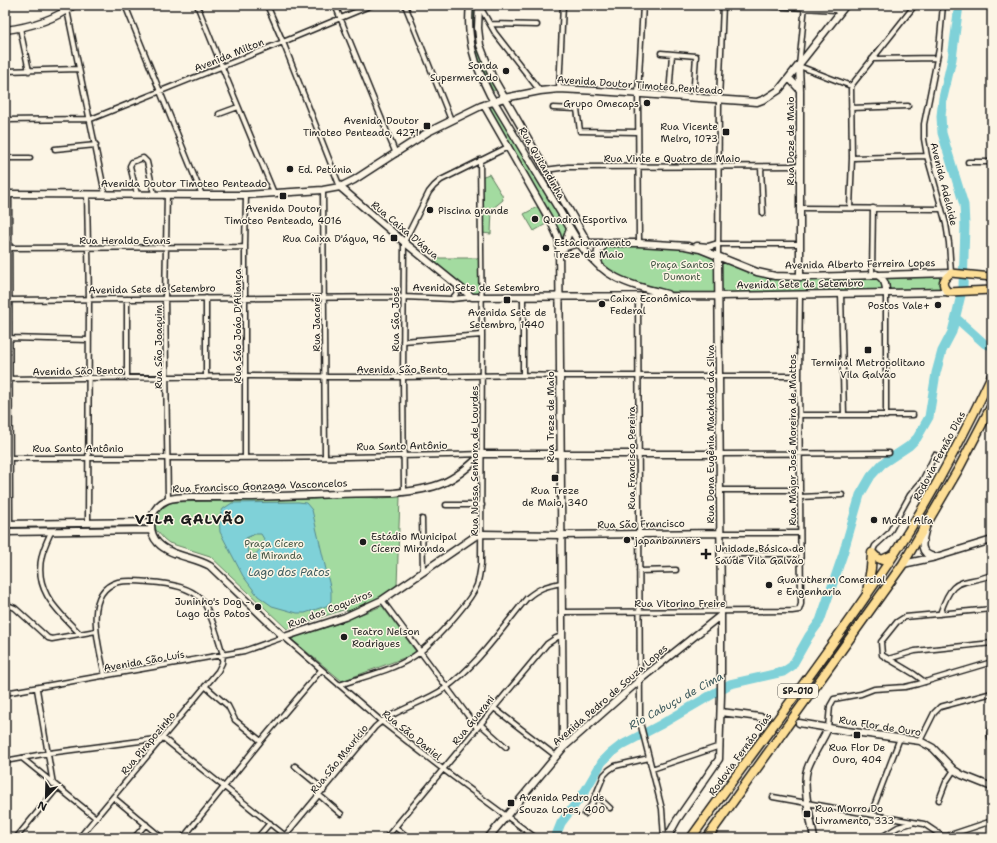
<svg xmlns="http://www.w3.org/2000/svg" width="997" height="843" font-family="'Shantell Sans',sans-serif">
<style>
.green{fill:#a3dba0;stroke:#607c5e}
.water{fill:#7fd1d8;stroke:#57898d;fill-rule:evenodd}
.lines{fill:none;stroke-linecap:round;stroke-linejoin:round}
.river{stroke:#7fd1d8;stroke-width:9}
.secondary-tunnel{stroke:#dad4c7;stroke-width:6;stroke-dasharray:6 3;stroke-linecap:butt}
.street-casing{stroke:#1c1c1c;stroke-width:7}
.secondary-casing{stroke:#1c1c1c;stroke-width:9}
.primary-casing{stroke:#1c1c1c;stroke-width:10}
.highway-casing{stroke:#1c1c1c;stroke-width:11}
.street{stroke:#fcf5e5;stroke-width:4}
.secondary{stroke:#fcf5e5;stroke-width:6}
.primary{stroke:#fdde96;stroke-width:7}
.highway{stroke:#fdde96;stroke-width:8}
.poi-dot{fill:#1c1c1c;stroke:#fcf5e5;stroke-width:1.5}
.labels{text-anchor:middle;dominant-baseline:central;stroke-width:3;stroke-linejoin:round;paint-order:stroke}
.shield{fill:#fcf5e5;stroke:#5f5d58;stroke-width:1}
.shield-label{font-size:9px;font-weight:bold;fill:#1c1c1c}
.street-label{font-size:10px;fill:#1c1c1c;stroke:#fcf5e5}
.poi-label{font-size:10px;fill:#1c1c1c;stroke:#fcf5e5;text-anchor:start}
.park-label{font-size:10px;fill:#454;stroke:#fcf5e5}
.water-label{font-size:11px;font-style:italic;fill:#3f5b5e;stroke:#fcf5e5}
.district-label{font-size:14px;font-weight:bold;letter-spacing:1px;fill:#1c1c1c;stroke:#fcf5e5}
</style>
<rect width="100%" height="100%" fill="#fcf5e5"/>
<filter id="ink" filterUnits="userSpaceOnUse"><feTurbulence type="fractalNoise" baseFrequency=".025" numOctaves="2"/><feDisplacementMap in="SourceGraphic" scale="8" xChannelSelector="R" yChannelSelector="G"/><feConvolveMatrix kernelMatrix="1 2 1 2 8 2 1 2 1" color-interpolation-filters="sRGB"/></filter>
<g filter="url(#ink)">
<path class="green" d="M472,5h6l-2,25 21,59 -4,2 -18,-40 -4,-20z
M496,105l73,124 -5,13 -76,-132z
M489,174l13,21 1,5 -11,9 -1,25 -9,-1 -1,-56z
M537,207l9,17 -12,7 -10,-17z
M617,245l46,1 31,4 76,28 48,2 126,-5 -2,15 -233,3 -39,-1 -38,-11 -23,-10 -7,-8 -3,-9 8,-7z
M436,258h45v36l-10,1 -39,-31z
M356,496l21,2 23,-1 -3,89c-12,8 -39,28 -54,24l-56,19 -77,-73 -41,-13 -5,-4 -8,-9 -1,-6 4,-13 12,-9 142,-3z
M143,524v4l-138,2v-4z
M382,606l35,47 -75,28 -52,-43 41,-12z"/>
<path class="water" d="M298,502l8,1 6,7 19,81v10l-5,5 -21,7h-8l-25,-7 -14,-10 -15,-20 -23,-44 -1,-15 4,-8 9,-6zM255,534h6l3,5c-2,7 -5,15 -12,16l-3,-2 -4,-12 1,-3z"/>
<g class="lines">
<path class="river" d="M956,318l29,26 7,2
M555,838l6,-15 24,-32 17,-29 9,-9 9,-7 40,-21 70,-41 53,-12 9,-6 17,-30 11,-15 23,-67 17,-59 11,-19 11,-12 27,-18 8,-8 12,-21 7,-44 6,-22 10,-19 11,-45 2,-61 -1,-21 -22,-72 -1,-17 2,-18 9,-39 7,-54"/>
<path class="secondary-tunnel" d="M767,718l32,5"/>
<defs>
<path id="street" d="M125,5l77,190
M197,5l25,62 52,126
M267,5l16,37 57,145
M335,5l61,149
M405,5l46,115
M479,5l16,28 45,58
M759,5l76,5 5,3
M805,5l-6,61 52,20
M943,5l-4,44 -15,75v15l3,17 19,68 3,19 2,30
M67,10l38,184
M490,24l47,1
M20,28l9,43
M661,53l35,3 -3,42
M872,59l65,-1
M5,71l74,-2
M559,89l4,-84
M669,96l3,-42
M553,108l24,1 3,22 57,1
M851,108l57,-2
M219,114l19,-7
M5,120l86,-1 192,-77 89,-37
M55,149l41,-4
M5,158h25
M852,158l75,-2
M968,162h24
M761,167l2,46
M545,170l23,-3 232,-1
M323,190l2,267
M9,194l1,329
M87,194l2,106 -1,223
M137,194l-7,-28 2,-4 11,-4 4,4 7,32
M167,194l-2,104 3,202
M800,208l142,1
M850,208l2,-50 -1,-72 64,-81
M639,243l-1,-149 5,-89
M718,244h81
M5,248l240,-1
M718,256l1,-156 4,-95
M872,275l1,-67
M841,293l3,122
M638,296l2,423 1,7 21,83 2,29
M523,297v78
M206,298v79
M127,299v79
M452,299l4,-5 2,-7
M5,300l398,-3 49,2 20,-2
M9,338l79,2
M403,341l79,-6
M5,379l240,-3 158,1 120,-2 36,1h240
M799,415h114
M886,416v-124
M719,454l170,-1
M245,457v-210l1,-52
M5,458c159,0 318,1 477,-4
M720,490h80
M404,492l-1,-115 1,-135 25,-50 5,-6 7,-6 67,-33
M800,497l42,-2
M446,505h36
M422,519l1,53
M51,532c-3,7 -7,15 -9,23 -9,36 16,56 38,79
M721,533h79
M872,553l3,-7 14,-13 21,-38 12,-14 13,-26
M721,554h79
M639,571l37,-1
M382,600l95,128
M5,604l10,4 33,30 4,1 44,-8
M561,612l231,-1 7,-1 2,-6 -2,-228 1,-82
M940,614c13,-39 19,-28 52,-39
M888,659l27,-8 77,-8
M925,682l-11,-8 -32,-19 -1,-13 16,-20 8,-5 87,-8
M339,685c23,-8 51,-14 72,-27 18,-10 58,-54 66,-73 2,-6 3,-13 4,-21l1,-229 -2,-175
M205,686l23,20 7,14 26,21
M37,689l16,95
M5,693l239,-42 40,-14 97,84 63,49 92,68
M494,708l62,48
M480,724l26,23
M992,726c-2,5 -4,10 0,15
M828,728l2,-22 4,-7 27,-5 13,-5 31,-2 13,-3 74,-22
M920,741l14,-28 6,-6 52,-14
M22,758l74,60
M5,761l44,-8 114,-15 125,100
M295,766l29,24
M652,769l68,-23
M319,795l22,19
M596,795l14,13
M113,797l49,41
M773,797l151,27 18,12h5l45,-15
M939,800l7,-18 8,-12
M585,814l7,-10 12,-29 5,-5 6,-4 34,-8
M871,814l29,-76
M395,827l14,11
M16,838l42,-51
M79,838l139,-167 4,-8 1,-8c-4,-14 -13,-48 -23,-57 -12,-12 -35,-15 -51,-16 -10,-1 -21,-2 -31,0 -37,10 -18,68 -13,94
M134,838l12,-14
M183,838l78,-97 60,-71
M257,838l13,-15
M283,838l92,-111c17,-16 48,-24 69,-38 33,-23 58,-61 83,-91 12,-10 19,-12 34,-15
M386,838l161,-194 9,-6 5,-2
M880,838l18,-11 14,-4"/>
<path id="secondary" d="M470,5c-4,35 5,60 20,90l89,148c25,36 48,41 88,51
M479,5l-1,23 2,17 12,31 96,167
M5,30c25,-3 49,-10 69,-25
M799,66l1,24v187
M789,78l11,12
M484,105l68,119 5,11 2,7 4,506
M340,187l64,55 68,55 247,-1 229,-4
M5,194l204,1h37l77,-5 17,-3 14,-7 74,-48 53,-26 23,-8 36,-7 19,-2 39,2 159,11 8,-3 14,-9 67,-85
M685,246l15,3 57,23 18,4 32,1 144,-4
M697,246l11,1 10,-3
M563,249l7,-20
M559,251l6,-4 14,-4h60l49,3
M600,267l-3,-9 1,-7 9,-8
M876,274c8,5 10,9 10,18
M719,454h-237c-30,30 -46,35 -88,39 -50,0 -99,3 -148,4 -16,0 -31,0 -46,0 -10,0 -23,-1 -33,3 -17,7 -21,30 -9,43 12,13 37,14 52,23l74,71 61,-20 37,-17 92,-63 8,-3 79,1 160,-2
M5,524l146,-2
M926,527c-3,13 -9,26 8,30
M5,532l146,-2
M903,564l33,-7 56,-17
M721,712l46,6
M799,723l48,8 73,10 13,7 21,22 8,5 30,12
M488,838l75,-90 78,-69 80,-64 -3,-359
M667,838l10,-18 42,-61 2,-64v-80
M814,838c-3,-17 -12,-52 -7,-68 5,-15 15,-28 21,-42"/>
<path id="primary" d="M992,277l-41,-4c-8,6 -11,11 -3,19l44,-2"/>
<path id="highway" d="M872,553l4,4 6,3 11,-5
M867,592l4,-24 1,-15
M691,838c67,-94 139,-186 202,-282 38,-58 70,-119 99,-181
M707,838l196,-274 55,-94 34,-65"/>
</defs>
<use href="#street" class="street-casing"/>
<use href="#secondary" class="secondary-casing"/>
<use href="#primary" class="primary-casing"/>
<use href="#highway" class="highway-casing"/>
<use href="#street" class="street"/>
<use href="#secondary" class="secondary"/>
<use href="#primary" class="primary"/>
<use href="#highway" class="highway"/>
</g>
</g>
<g class="poi-dot">
<circle cx="506" cy="71" r="4"/>
<circle cx="647" cy="103" r="4"/>
<rect x="423" y="122" width="8" height="8" rx="2"/>
<rect x="722" y="128" width="8" height="8" rx="2"/>
<circle cx="290" cy="169" r="4"/>
<rect x="279" y="192" width="8" height="8" rx="2"/>
<circle cx="430" cy="210" r="4"/>
<circle cx="535" cy="219" r="4"/>
<rect x="390" y="234" width="8" height="8" rx="2"/>
<circle cx="546" cy="248" r="4"/>
<rect x="503" y="296" width="8" height="8" rx="2"/>
<circle cx="602" cy="304" r="4"/>
<circle cx="938" cy="305" r="4"/>
<rect x="864" y="346" width="8" height="8" rx="2"/>
<rect x="551" y="474" width="8" height="8" rx="2"/>
<circle cx="874" cy="520" r="4"/>
<circle cx="627" cy="540" r="4"/>
<circle cx="363" cy="542" r="4"/>
<path d="M704 548h4v4h4v4h-4v4h-4v-4h-4v-4h4z"/>
<circle cx="769" cy="585" r="4"/>
<circle cx="258" cy="607" r="4"/>
<circle cx="344" cy="637" r="4"/>
<rect x="853" y="731" width="8" height="8" rx="2"/>
<rect x="507" y="799" width="8" height="8" rx="2"/>
<rect x="803" y="810" width="8" height="8" rx="2"/>
</g>
<g class="labels">
<rect class="shield" x="778" y="684" width="40" height="14" rx="3"/>
<g class="shield-label">
<text x="798" y="691">SP-010</text>
</g>
<g class="street-label">
<text transform="translate(229 55) rotate(-22)">Avenida Milton</text>
<text transform="translate(640 85) rotate(4)">Avenida Doutor Timoteo Penteado</text>
<text transform="translate(790 141) rotate(-90)">Rua Doze de Maio</text>
<text x="672" y="158">Rua Vinte e Quatro de Maio</text>
<text transform="translate(542 163) rotate(60)">Rua Quitandinha</text>
<text x="184" y="183">Avenida Doutor Timoteo Penteado</text>
<text transform="translate(944 184) rotate(76)">Avenida Adelaide</text>
<text transform="translate(405 230) rotate(40)">Rua Caixa D'água</text>
<text x="125" y="240">Rua Heraldo Evans</text>
<text transform="translate(860 264) rotate(-1)">Avenida Alberto Ferreira Lopes</text>
<text transform="translate(800 284) rotate(-1)">Avenida Sete de Setembro</text>
<text x="476" y="287">Avenida Sete de Setembro</text>
<text transform="translate(152 289) rotate(-1)">Avenida Sete de Setembro</text>
<text transform="translate(395 319) rotate(-90)">Rua São José</text>
<text transform="translate(316 323) rotate(-90)">Rua Jacareí</text>
<text transform="translate(237 326) rotate(-90)">Rua Sáo Joáo D'Aliança</text>
<text transform="translate(158 347) rotate(-90)">Rua São Joaquim</text>
<text x="402" y="369">Avenida São Bento</text>
<text transform="translate(78 371) rotate(-1)">Avenida São Bento</text>
<text transform="translate(550 417) rotate(-90)">Rua Treze de Maio</text>
<text transform="translate(710 434) rotate(-90)">Rua Dona Eugênia Machado da Silva</text>
<text transform="translate(792 440) rotate(-90)">Rua Major José Moreira de Mattos</text>
<text transform="translate(402 446) rotate(-1)">Rua Santo Antônio</text>
<text x="78" y="448">Rua Santo Antônio</text>
<text transform="translate(939 456) rotate(-62)">Rodovia Fernão Dias</text>
<text transform="translate(631 458) rotate(-90)">Rua Francisco Pereira</text>
<text transform="translate(474 461) rotate(-90)">Rua Nossa Senhora de Lourdes</text>
<text transform="translate(260 486) rotate(-2)">Rua Francisco Gonzaga Vasconcelos</text>
<text transform="translate(641 524) rotate(-1)">Rua São Francisco</text>
<text x="680" y="603">Rua Vitorino Freire</text>
<text transform="translate(330 609) rotate(-21)">Rua dos Coqueiros</text>
<text transform="translate(144 661) rotate(-10)">Avenida São Luís</text>
<text transform="translate(610 695) rotate(-41)">Avenida Pedro de Souza Lopes</text>
<text transform="translate(473 720) rotate(-51)">Rua Guarani</text>
<text transform="translate(880 726) rotate(9)">Rua Flor de Ouro</text>
<text transform="translate(412 735) rotate(39)">Rua São Daniel</text>
<text transform="translate(148 743) rotate(-50)">Rua Pirapozinho</text>
<text transform="translate(740 754) rotate(-54)">Rodovia Fernão Dias</text>
<text transform="translate(339 759) rotate(-51)">Rua São Maurício</text>
</g>
<g class="poi-label">
<text x="498" y="65" text-anchor="end">Sonda<tspan x="498" dy="12">Supermercado</tspan></text>
<text x="639" y="103" text-anchor="end">Grupo Omecaps</text>
<text x="419" y="120" text-anchor="end">Avenida Doutor<tspan x="419" dy="12">Timoteo Penteado, 4271</tspan></text>
<text x="718" y="126" text-anchor="end">Rua Vicente<tspan x="718" dy="12">Melro, 1073</tspan></text>
<text x="298" y="169">Ed. Petúnia</text>
<text x="283" y="208" text-anchor="middle">Avenida Doutor<tspan x="283" dy="12">Timoteo Penteado, 4016</tspan></text>
<text x="438" y="210">Piscina grande</text>
<text x="543" y="219">Quadra Esportiva</text>
<text x="386" y="238" text-anchor="end">Rua Caixa D'água, 96</text>
<text x="554" y="242">Estacionamento<tspan x="554" dy="12">Treze de Maio</tspan></text>
<text x="610" y="298">Caixa Econômica<tspan x="610" dy="12">Federal</tspan></text>
<text x="930" y="305" text-anchor="end">Postos Vale+</text>
<text x="507" y="312" text-anchor="middle">Avenida Sete de<tspan x="507" dy="12">Setembro, 1440</tspan></text>
<text x="868" y="362" text-anchor="middle">Terminal Metropolitano<tspan x="868" dy="12">Vila Galvão</tspan></text>
<text x="555" y="490" text-anchor="middle">Rua Treze<tspan x="555" dy="12">de Maio, 340</tspan></text>
<text x="882" y="520">Motel Alfa</text>
<text x="371" y="536">Estádio Municipal<tspan x="371" dy="12">Cícero Miranda</tspan></text>
<text x="635" y="540">japanbanners</text>
<text x="715" y="548">Unidade Básica de<tspan x="715" dy="12">Saúde Vila Galvão</tspan></text>
<text x="777" y="579">Guarutherm Comercial<tspan x="777" dy="12">e Engenharia</tspan></text>
<text x="250" y="601" text-anchor="end">Juninho's Dog -<tspan x="250" dy="12">Lago dos Patos</tspan></text>
<text x="352" y="631">Teatro Nelson<tspan x="352" dy="12">Rodrigues</tspan></text>
<text x="857" y="747" text-anchor="middle">Rua Flor De<tspan x="857" dy="12">Ouro, 404</tspan></text>
<text x="519" y="797">Avenida Pedro de<tspan x="519" dy="12">Souza Lopes, 400</tspan></text>
<text x="815" y="808">Rua Morro Do<tspan x="815" dy="12">Livramento, 333</tspan></text>
</g>
<g class="park-label">
<text x="682" y="264">Praça Santos<tspan x="682" dy="12">Dumont</tspan></text>
<text x="274" y="543">Praça Cícero<tspan x="274" dy="12">de Miranda</tspan></text>
</g>
<g class="water-label">
<text x="289" y="572">Lago dos Patos</text>
<text transform="translate(676 701) rotate(-29)">Rio Cabuçu de Cima</text>
</g>
<g class="district-label">
<text x="190" y="519">VILA GALVÃO</text>
</g>
</g>
<rect width="997" height="843" fill="none" stroke="#fcf5e5" stroke-width="20"/>
<rect x="10" y="10" width="977" height="823" fill="none" stroke="#1c1c1c" stroke-width="1.5" filter="url(#ink)"/>
<g transform="translate(46 797) rotate(203)" stroke="#fcf5e5" stroke-width="3" paint-order="stroke">
<path d="M0-3L7 15L0 10L-7 15Z" fill="#1c1c1c"/>
<text y="-6" font-size="11" font-weight="bold" text-anchor="middle" fill="#1c1c1c">N</text>
</g>
</svg>
